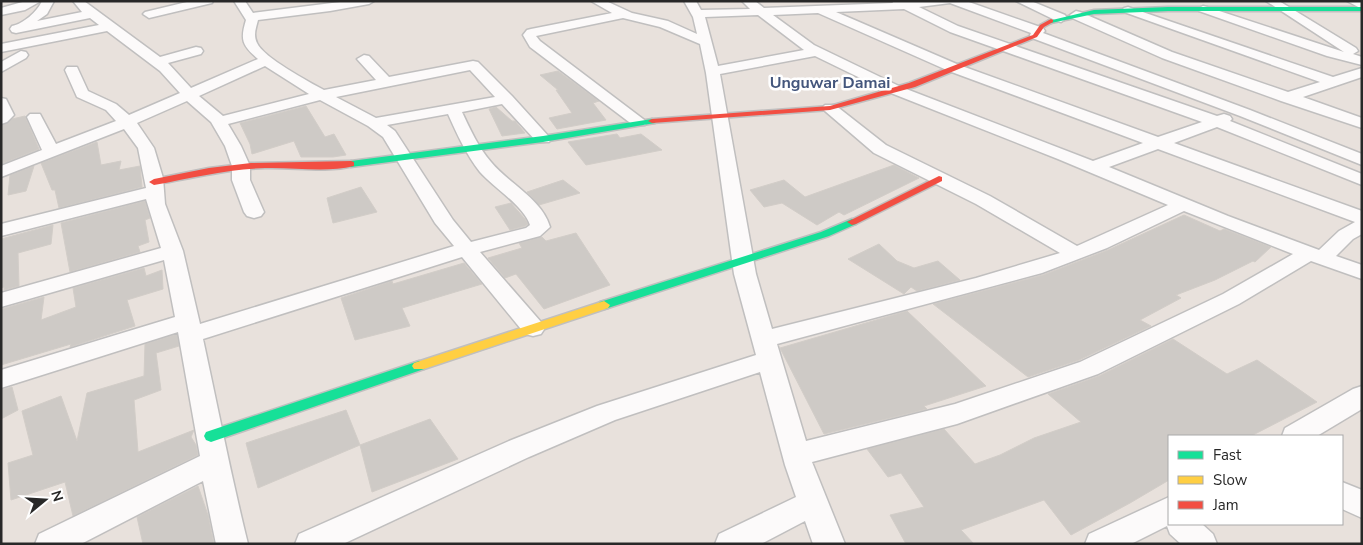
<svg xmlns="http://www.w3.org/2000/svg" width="1363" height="545" font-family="'Nunito Sans',sans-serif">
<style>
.building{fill:#cecac6;stroke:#d2cdc8}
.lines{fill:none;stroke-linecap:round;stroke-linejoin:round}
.street-casing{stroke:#c0bfbf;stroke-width:3}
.fast-casing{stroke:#c0bfbf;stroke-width:3}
.slow-casing{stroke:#c0bfbf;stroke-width:3}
.jam-casing{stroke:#c0bfbf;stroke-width:3}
.street{fill:#fcfafa;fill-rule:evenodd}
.fast{fill:#16e098;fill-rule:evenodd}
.slow{fill:#ffcf43;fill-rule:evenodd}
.jam{fill:#f24e42;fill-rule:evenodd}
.labels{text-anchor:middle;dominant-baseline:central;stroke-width:5;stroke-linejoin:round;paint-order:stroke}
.far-district-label{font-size:16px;font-weight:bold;fill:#44567c;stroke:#fff}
</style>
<rect width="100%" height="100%" fill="#e8e1dc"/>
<path class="building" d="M558,71l41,30 -6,2 13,17 -49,9 -8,-11 23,-5 -16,-23h2l-18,-15z
M306,106l19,31 9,-3 12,21 -13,2h-32l-7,-16 -42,13 -2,-10 -10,-21z
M496,107l16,14h3l10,12 -23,3 -13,-27z
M25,116l14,33 -38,15v-38l11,-7z
M617,134l3,4 21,-4 21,16 -76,15 -18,-23z
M97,142l4,23 20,-4 -2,9 21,-4 2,21 -83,21 -4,-18h-3l-11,-27z
M894,165l25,13 -75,37 -5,-3 -22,13 -35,-22 -18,4 -14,-17 34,-10 21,17z
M34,166l-8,25 -18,4 2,-20z
M563,180l17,13 -41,12 -12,-13z
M361,187l16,25 -44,11 -6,-25z
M145,201l5,17 -5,2 4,22 -11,4 2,6 -70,20 -9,-49z
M511,203l14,16 3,5 -3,2 -15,4 -15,-23z
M1184,215l36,16 4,-2 47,18 -16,15 -2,-1 -38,19 -39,15 5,3 -41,22 11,6 -72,34 -51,17 -95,-73 110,-29 65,-25z
M53,225l-2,19 -33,9 1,33 -15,4v-3l-3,1v-49z
M576,233l34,52 -66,24 -28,-35 -11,4 -17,-20 34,-10 -3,-5 23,-6 4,4z
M879,244l18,17 17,7 24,-7 22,19 -43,11 -6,-4 -7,7 -56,-35z
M464,263l18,21 -80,24 8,18 -55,14 -14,-42 51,-17 1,3z
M144,268l2,8 16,-6 1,19 -36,11 8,26 -65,21 1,-3 -70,21 1,-56 42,-12 -3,23 35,-13 -3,-19z
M907,311l79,75 -62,20 3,3 -103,25 -44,-86z
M177,334l2,12 -23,7 5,37 -27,10 4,52 56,-22 -3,7 5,8 2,10 -125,61 -8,-34 -54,18 -3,-37 25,-8 -11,-44 39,-15 16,45 10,-48 57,-17 1,-32z
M1173,339l54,35 30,-14 60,42 -66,34h-82v44l-39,23 -59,32 -27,-35 -83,30 13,14h-68l-16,-29 34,-8 -23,-34 -13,4 -21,-28 77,-20 31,35 25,-9 34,-17 47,-16 -33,-28 51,-18z
M12,387l6,23 -17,9v-29z
M346,410l14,35 -102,43 -12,-45z
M430,419l28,40 -86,33 -12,-47z
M198,486l10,29 6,29h-71l-6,-27z"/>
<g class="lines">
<defs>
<path id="street" d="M26,1h15l-16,9 -24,5v-7z
M42,1h12l-7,13 -10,7 45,-9 -9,-11h11l76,56 36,-10 5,1 2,3 -2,3 -33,9 23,25 67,-29c-16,-14 -18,-19 -12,-39l-12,-19h11l8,12 95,-12h26l-5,3 -39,7 -72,9c-2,8 -5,15 -1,23 6,14 52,39 67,47l52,-10 -19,-21 7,-4 5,1 20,21 84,-16 5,1 34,34 39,43 -2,3h-12l-35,-38 -40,8c8,17 16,35 29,50 17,21 51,37 59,65l-10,9 -60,16 61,70 4,6 -4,6 -8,2 -8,-2 -63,-77 -259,82c15,69 28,137 45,205h-32l-13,-63 -122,63h-46l4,-10 161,-78 -22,-124 -177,56v-18l174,-53 -11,-57 -163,47v-14l160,-45 -15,-49 -145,37v-12l145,-36 -8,-40 -14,-19 -123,48v-11l41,-16 -15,-33 3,-3h10l16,30 60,-23 -10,-11 -29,-13 -12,-27 2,-3h10l11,24 28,13 13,11 51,-22 -20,-22 -53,-40 -106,21v-8l98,-19 -9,-7 -74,15 -4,-1 -2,-3 2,-3c11,-2 25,-14 30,-25zM265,66l44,28 -86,22 -24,-20zM470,70l25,27 -119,21 -40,-21zM320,100l48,26 15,11 52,86 19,23 -254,78 -17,-73 -18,-47 -2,-26 -9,-30 -17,-25 50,-22 24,21 14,24 7,20v14l12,32 3,4 7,2 7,-2 3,-4 -14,-32v-14l-9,-20 -13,-22zM448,114c9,20 18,40 32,58 13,15 44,34 50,53l-4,3 -55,14 -18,-22 -58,-89 -8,-6z
M191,1h22l-1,2 -63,15 -6,-4 2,-2z
M591,1h15l26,12 36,8 29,13 -4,-17 -9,-16h12l5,9 49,-1 -8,-8h13l9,7 129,-5 -1,-2h74l77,27 2,3 -2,2 207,77 112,44v11l-122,-49 -208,-78 -2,-3 1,-2 -81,-30 -31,4 39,19 259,90 7,-2 6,2 2,3 -2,2 132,53v11l-145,-58 -43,16 188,68v23l-9,5 -17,17 26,9v14l-51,-18 -72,43 -141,70 -141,50 -145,38 33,82h-32l-8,-23 -44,23h-46l4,-10 77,-37 -11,-32 -25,-93 -145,48 -86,37 -186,87h-48l4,-10 210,-93 88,-35 159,-51 -22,-81 -28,-201 -6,-29 -40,-17 -37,-9 -87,18 4,5 107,81 -2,3h-12l-103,-78 -7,-12 4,-5 4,-1 81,-16zM904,9l46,23 252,90 -44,15 -199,-72 -123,-53zM818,13l131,58 194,72 -50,18 -192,-74 -87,-42 -41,-30zM758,15l46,35 -86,16 -13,-49zM815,56l76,37 167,66 110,46 -91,41 -87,-50 -104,-51 -51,-40h-10l-3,3 3,3 49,42 102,51 84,49 -84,25 -204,51 -16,-55 -36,-200zM1158,149l197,73 -16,9 -20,19 -91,-34 -119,-49zM1184,211l109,43 -70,40 -143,68 -125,42 -149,37 -29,-97 265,-71 65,-25z
M1016,1h15l34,14 2,3 -6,4 -4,-1z
M1266,1h13l77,47 2,3 -5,3 9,3v8l-35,-9 -128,-45 -2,-2 6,-3 4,1 137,45z
M1347,1h15v8z
M1128,7l205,70 29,-9v9l-59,20 59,21v10l-81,-27 -119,-43 -90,-40 -2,-3 6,-4 4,1 92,40 116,40 32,-10 -196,-70 -2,-2 2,-2z
M21,51l5,1 2,3 -2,3 -25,14v-10z
M1,98l5,1 8,16 -7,7 -6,2z
M1362,386v23l-45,27h-35l3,-8 68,-39z
M1342,482l20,8v28l-20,-9z
M1169,497v27h33l11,10 4,10h-36l-11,-10 -3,-8 -36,18h-46l4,-10z"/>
<path id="fast" d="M1168,7h194v4h-194l-74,3 -43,9 -3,-2 46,-11z
M652,119l4,2 -1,2 -112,19 -192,25 -5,-3 5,-3 192,-25z
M852,219l5,3 -1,2 -27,12 -221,72 -4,1 -6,-4 2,-3 221,-70z
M419,361l5,2 2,3 -2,3 -213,73 -5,-2 -2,-4 2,-4z"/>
<path id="slow" d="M604,301l6,4 -2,3 -184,61h-10l-2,-3 2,-3z"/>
<path id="jam" d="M1051,19l2,1v2l-9,5 -7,10 -122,50 -85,23 -178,13 -4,-2 4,-2 178,-13 79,-23 124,-48 7,-10z
M351,161l3,1v4c-29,7 -60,1 -89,2 -37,1 -74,10 -111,17l-5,-3 5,-3 55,-11 42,-5z
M939,176l3,1v4l-86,43 -4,1 -5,-3z"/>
</defs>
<use href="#street" class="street-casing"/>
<use href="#fast" class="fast-casing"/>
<use href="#slow" class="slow-casing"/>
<use href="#jam" class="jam-casing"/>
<use href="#street" class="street"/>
<use href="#fast" class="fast"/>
<use href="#slow" class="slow"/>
<use href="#jam" class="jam"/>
</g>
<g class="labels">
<g class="far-district-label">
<text x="830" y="83">Unguwar Damai</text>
</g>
</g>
<rect width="1363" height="545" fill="none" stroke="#282828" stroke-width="5"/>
<rect x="1168" y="435" width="175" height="90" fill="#ffffff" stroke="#a9a9a9"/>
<rect x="1178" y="451" width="25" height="8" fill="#16e098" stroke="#a9a9a9"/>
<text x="1213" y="460" font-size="15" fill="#282828">Fast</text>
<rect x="1178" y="476" width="25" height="8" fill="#ffcf43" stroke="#a9a9a9"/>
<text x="1213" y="485" font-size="15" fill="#282828">Slow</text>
<rect x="1178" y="501" width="25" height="8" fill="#f24e42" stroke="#a9a9a9"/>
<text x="1213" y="510" font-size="15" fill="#282828">Jam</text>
<g transform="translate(45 500) rotate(72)" stroke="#ffffff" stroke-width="4" paint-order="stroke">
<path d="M0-4L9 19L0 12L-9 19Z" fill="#282828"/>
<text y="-8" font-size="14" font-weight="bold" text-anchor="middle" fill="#282828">N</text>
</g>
</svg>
